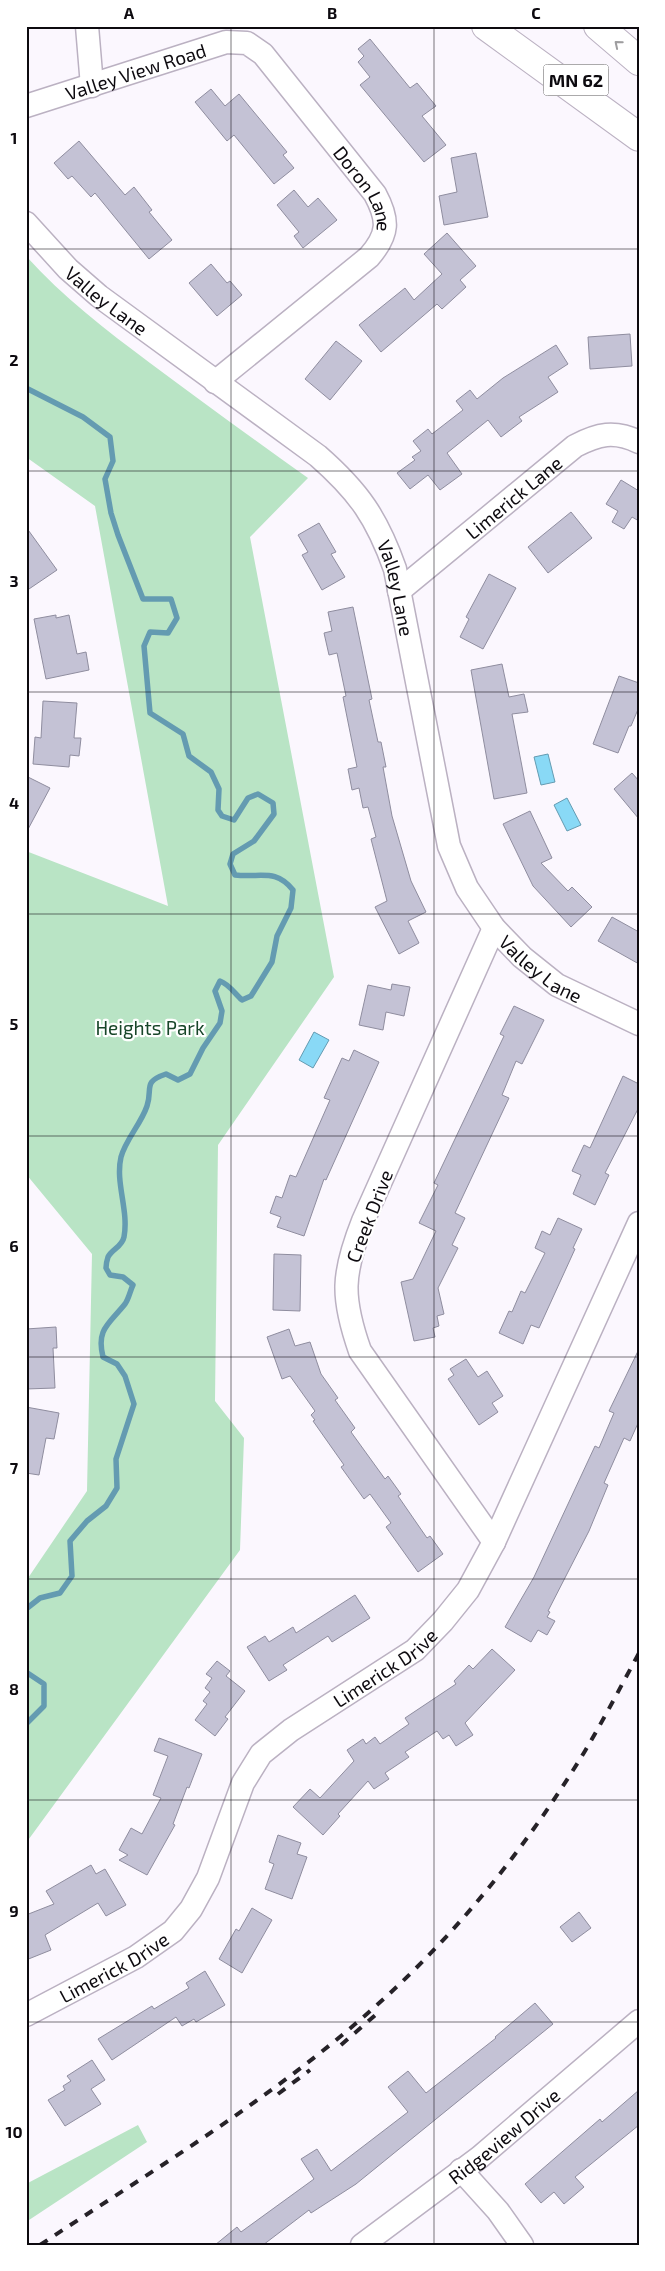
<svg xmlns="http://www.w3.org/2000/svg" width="665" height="2271" font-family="'Exo 2',sans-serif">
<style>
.green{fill:#b9e4c5}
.water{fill:#89d9f6;stroke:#649bb1}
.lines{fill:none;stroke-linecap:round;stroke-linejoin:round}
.stream{stroke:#649bb1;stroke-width:5.5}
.building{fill:#c4c2d5;stroke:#8f8d9f}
.minor-casing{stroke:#bbb1c2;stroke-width:25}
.highway-casing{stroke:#bbb1c2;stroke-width:30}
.minor{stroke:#fff;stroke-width:22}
.highway{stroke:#fff;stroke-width:28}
.rail{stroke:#262228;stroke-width:4;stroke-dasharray:9 9;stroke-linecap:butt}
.oneway{stroke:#9e9d9f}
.grid{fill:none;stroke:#0d0a0f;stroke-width:1;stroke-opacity:0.55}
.labels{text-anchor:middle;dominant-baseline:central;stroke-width:4.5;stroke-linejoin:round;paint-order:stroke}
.shield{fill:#fff;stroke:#565457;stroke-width:1}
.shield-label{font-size:18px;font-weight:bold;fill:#0d0a0f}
.street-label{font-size:19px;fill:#0d0a0f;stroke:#fff}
.park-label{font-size:19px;fill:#184629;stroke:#fff}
.neatline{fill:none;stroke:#0d0a0f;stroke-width:2}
.grid-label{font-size:16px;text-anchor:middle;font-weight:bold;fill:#0d0a0f}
</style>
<rect width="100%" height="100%" fill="#fbf7fe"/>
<path class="green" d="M26,256c37,41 80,74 124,107 52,39 105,77 158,115l-58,59 84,440 -116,168 -3,256 29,37 -4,112 -214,293v-262l61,-90 5,-237 -66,-80v-323l142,55 -73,-400 -69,-49z
M138,2125l9,17 -121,80v-38z"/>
<path class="water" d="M548,754l7,28 -14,3 -7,-28z
M567,798l14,27 -14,6 -13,-26z
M314,1032l15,8 -16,28 -14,-8z"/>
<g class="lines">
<path class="stream" d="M26,388l57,29 27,20 3,24 -8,18 6,34 7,22 25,64h28l6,19 -9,15 -18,-1 -6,14 6,67 33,21 6,22 22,16 8,17 -1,21 4,6 12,4 14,-22 10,-4 15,9 1,11 -20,27 -21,13 -3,10 5,11c26,3 40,-7 58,15l-2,18 -14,28 -5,26 -21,34 -9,4c-7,-6 -13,-16 -22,-19l-5,10 7,20 -2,12 -17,25 -13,26 -12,6 -12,-6c-24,8 -13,15 -19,32 -6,18 -21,33 -26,51 -6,26 8,53 3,80 -2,10 -12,12 -16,20 -1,3 -2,8 -2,11l4,7 13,2 10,8c-3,6 -4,13 -8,19 -16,20 -29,25 -22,53l14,7 8,12 9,28 -18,55 1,29 -11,18 -19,15 -17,20 2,35 -12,17 -20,5 -14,11
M26,1672l18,12v22l-18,18"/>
</g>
<path class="building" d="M370,39l40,49 7,-5 19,23 -14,10 24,29 -22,17 -64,-77 10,-8 -12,-15 6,-6 -6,-7z
M211,89l14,17 14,-12 48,58 -4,3 11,13 -20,16 -40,-49 -7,6 -32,-39z
M79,141l46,54 9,-8 18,23 -3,2 23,28 -23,19 -54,-66 -4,4 -19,-21 -4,3 -14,-16z
M476,153l12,64 -44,8 -5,-29 18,-4 -6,-34z
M294,190l14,17 10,-9 19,22 -34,28 -9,-12 5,-4 -22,-27z
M447,233l29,33 -16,14 6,7 -24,22 -5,-5 -56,48 -22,-27 46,-37 9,12 28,-26 -18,-20z
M211,264l16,19 3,-2 12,14 -25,21 -28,-33z
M630,334l2,32 -42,3 -2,-32z
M336,341l26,20 -32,39 -25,-21z
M556,345l12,19 -20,13 10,15 -39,25 3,4 -21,16 -13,-17 -41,33 15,21 -22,16 -12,-15 -18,14 -13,-16 18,-13 -3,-3 9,-6 -8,-10 15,-12 4,5 31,-24 -7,-9 14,-11 7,9 26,-21z
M621,480l18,11v30l-7,-4 -8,12 -12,-7 6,-11 -12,-7z
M571,512l21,26 -44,35 -20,-26z
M319,523l17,29 -5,2 14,23 -23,13 -20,-35 6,-3 -10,-17z
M26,527l31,43 -31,21z
M489,574l27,14 -33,61 -23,-12 9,-18 -3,-2z
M353,607l19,92 -3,1 9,42h3l5,25h-3l9,49 19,65 15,31 -18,9 11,22 -20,11 -24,-47 12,-6 -16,-62 5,-2 -8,-30 -5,1 -4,-20 -7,2 -4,-21 9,-2 -14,-70 3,-1 -9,-43 -8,2 -5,-22 8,-2 -4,-19z
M56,615v3l13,-3 8,39 9,-2 3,18 -43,9 -12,-60z
M502,664l7,33 15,-3 4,18 -16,2 15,79 -33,6 -23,-129z
M619,676l20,7v24l-8,19h-2l-11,27 -25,-9z
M43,701l34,2 -3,35h7l-2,18 -9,-1 -1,12 -36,-3 2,-27 6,1z
M632,773l7,8v38l-25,-30z
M26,776l24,12 -24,45z
M530,811l22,47 -11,5 27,28 4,-4 20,20 -21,20 -38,-41 -30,-62z
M612,917l27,15v32l-41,-23z
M392,984l18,3 -6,29 -18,-4 -3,18 -24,-5 9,-40 23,5z
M514,1006l30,14 -22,44 -6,-3 -14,34 7,3 -54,115 10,5 -13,27 6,3 -20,40 6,26 -7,2 2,10 -6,2 2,9 -21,4 -13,-59 12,-3 23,-48 -17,-8 19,-38 -4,-2 70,-147 -4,-2z
M354,1050l25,12 -53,118 -2,-1 -20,57 -27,-9 4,-10 -11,-4 6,-17 6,2 8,-23 6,2 34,-77 -6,-2 18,-40 7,3z
M623,1076l16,8v23l-34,66 4,2 -14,30 -22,-11 8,-19 -9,-4 12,-26 6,3z
M558,1218l24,11 -9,19 2,1 -36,79 -8,-3 -8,19 -24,-11 10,-22 3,1 9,-21 4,2 20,-40 -10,-5 7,-17 8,4z
M274,1254l27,1 -1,56 -27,-1z
M56,1327l1,21h-4l2,40 -29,1v-60z
M289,1329l6,17 15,-4 11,32 17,24 -3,2 20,28 -4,4 34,47 3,-3 13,18 -3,2 29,42 3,-2 13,18 -25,18 -32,-45 5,-4 -21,-29 -6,5 -23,-32 3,-2 -31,-44 2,-1 -4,-5 4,-4 -25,-35 -8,3 -15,-42z
M639,1349v72l-9,20 -6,-3 -20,45 4,2 -19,46 -41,80 2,1 -3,5 8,4 -8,14 -9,-5 -7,12 -26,-15 29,-50 61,-131 4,2 15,-35 -5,-2z
M466,1359l12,18 9,-6 16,25 -11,7 6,9 -19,13 -31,-46 6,-4 -4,-6z
M26,1407l33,6 -5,26 -8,-1 -7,37 -13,-2z
M355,1595l15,23 -38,24 -4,-6 -45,29 4,5 -18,11 -22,-34 18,-11 4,6 24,-15 3,6z
M492,1649l23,21 -50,53 8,12 -17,11 -7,-11 -6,4 -6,-8 -32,21 4,5 -24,16 4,6 -15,10 -6,-8 -30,33 2,2 -17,19 -30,-28 17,-18 10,9 34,-37 -7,-11 16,-11 3,5 9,-7 5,7 29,-20 -4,-6 51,-34 -2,-3 15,-16 4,4z
M217,1661l13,10 -4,5 19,15 -20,26 3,2 -13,17 -20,-16 12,-16 -4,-3 7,-9 -5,-4 7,-10 -6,-4z
M159,1738l43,16 -13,34 -2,-1 -14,37 2,1 -28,50 -28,-15 9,-5 -9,-5 12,-22 11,6 19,-36 -8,-3 15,-39 -14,-5z
M278,1835l23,8 -4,11 10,3 -15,42 -27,-10 9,-25 -5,-2z
M91,1865l5,9 9,-5 21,36 -20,11 -8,-13 -53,32 6,15 -25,10v-45l28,-11 -8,-13z
M252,1908l20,12 -30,53 -23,-14 17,-30 3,2z
M579,1912l12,16 -19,14 -12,-15z
M205,1971l20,34 -29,17 -2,-3 -12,7 -6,-9 -64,43 -14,-21 54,-33 2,3 35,-21 -3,-5z
M535,2003l18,21 -197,160 -45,29 -2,-3 -46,35h-48l22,-18 4,5 73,-53 -13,-20 16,-10 14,22 77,-59 -20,-25 20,-16 18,22 70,-55 -1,-1z
M92,2060l13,20 -14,9 10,15 -36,22 -17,-26 17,-10 -2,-4 8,-5 -4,-5z
M639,2090v35l-64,52 9,10 -20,17 -10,-12 -13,11 -16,-19 75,-65 2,3z"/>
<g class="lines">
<defs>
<g id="minor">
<path d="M87,26l5,60"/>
<path id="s1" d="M26,106l200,-64 21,1 16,11 112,140c14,26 14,40 -6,63l-154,125"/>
<path id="s2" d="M26,223l42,46 31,27 219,160c41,36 59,62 77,113l54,277 18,42 27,40 28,29 35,28 82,39"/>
<path id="s3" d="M399,591l176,-145c23,-12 39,-16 64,-4"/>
<path d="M494,928l-131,293c-21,53 -22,76 -3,130l134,191"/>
<path id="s4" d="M26,2015l110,-58 37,-26 18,-22 17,-31 35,-95 18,-29 30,-24 124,-80 28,-29 25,-31 26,-48 145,-319"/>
<path d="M461,2170l37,41 24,34"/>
<path id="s5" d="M362,2245l118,-88 159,-136"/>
</g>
<path id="highway" d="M486,26l153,111
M598,26l41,35"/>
</defs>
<use href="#minor" class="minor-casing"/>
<use href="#highway" class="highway-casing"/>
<use href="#minor" class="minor"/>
<use href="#highway" class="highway"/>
<path class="rail" d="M341,2045l39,-34
M278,2094l32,-24
M40,2245c133,-88 273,-171 385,-286 61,-62 115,-134 160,-208 19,-32 36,-65 54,-98"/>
</g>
<defs><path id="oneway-chevron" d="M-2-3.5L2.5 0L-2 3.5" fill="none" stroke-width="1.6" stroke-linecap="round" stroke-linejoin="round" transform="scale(1.25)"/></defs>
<use class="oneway" href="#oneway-chevron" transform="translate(618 44) rotate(-140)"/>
<path class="grid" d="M231,26v2219M434,26v2219M26,249h613M26,471h613M26,692h613M26,914h613M26,1136h613M26,1357h613M26,1579h613M26,1800h613M26,2022h613"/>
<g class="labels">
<rect class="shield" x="543.5" y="64.5" width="65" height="31" rx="4"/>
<g class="shield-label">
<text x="576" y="80">MN 62</text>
</g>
<g class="street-label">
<text stroke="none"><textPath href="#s1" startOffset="115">Valley View Road</textPath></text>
<text stroke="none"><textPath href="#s1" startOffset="420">Doron Lane</textPath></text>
<text stroke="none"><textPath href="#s2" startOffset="112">Valley Lane</textPath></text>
<text stroke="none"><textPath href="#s3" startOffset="148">Limerick Lane</textPath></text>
<text stroke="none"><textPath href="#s2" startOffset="532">Valley Lane</textPath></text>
<text stroke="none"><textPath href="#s2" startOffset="952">Valley Lane</textPath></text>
<text transform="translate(369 1216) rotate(-69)">Creek Drive</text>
<text stroke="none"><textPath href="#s4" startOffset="520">Limerick Drive</textPath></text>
<text stroke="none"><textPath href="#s4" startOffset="100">Limerick Drive</textPath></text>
<text stroke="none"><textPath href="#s5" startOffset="179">Ridgeview Drive</textPath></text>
</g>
<g class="park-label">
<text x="150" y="1027">Heights Park</text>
</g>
</g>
<rect width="665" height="2271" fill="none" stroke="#ffffff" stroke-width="55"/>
<rect x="28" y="28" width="610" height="2216" class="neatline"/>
<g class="grid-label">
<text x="129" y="19">A</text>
<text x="332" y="19">B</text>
<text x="536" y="19">C</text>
<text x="14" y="144">1</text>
<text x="14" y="366">2</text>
<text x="14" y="587">3</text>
<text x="14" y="809">4</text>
<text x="14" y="1030">5</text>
<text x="14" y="1252">6</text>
<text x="14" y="1474">7</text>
<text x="14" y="1695">8</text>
<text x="14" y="1917">9</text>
<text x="14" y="2138">10</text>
</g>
</svg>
